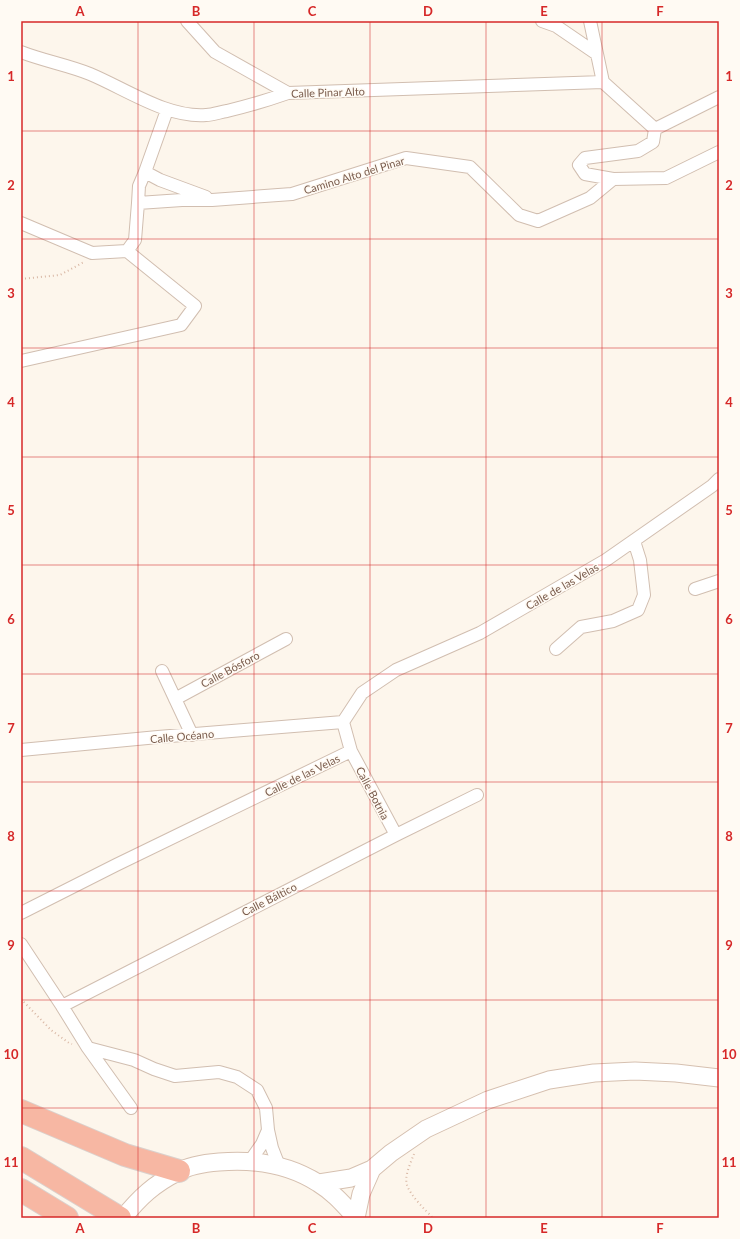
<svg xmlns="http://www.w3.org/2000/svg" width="740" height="1239" font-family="Lato,sans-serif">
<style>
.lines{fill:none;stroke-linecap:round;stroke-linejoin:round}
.street-casing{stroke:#d1beb0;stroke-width:14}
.secondary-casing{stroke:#d6c0b0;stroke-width:19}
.highway-casing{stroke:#dad1cd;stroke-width:24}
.path{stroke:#d9b8a5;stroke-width:2;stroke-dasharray:1 3;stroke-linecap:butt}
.street{stroke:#fff;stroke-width:12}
.secondary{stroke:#fff;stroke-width:17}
.highway{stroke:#f7b7a3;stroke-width:22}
.grid{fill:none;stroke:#d62828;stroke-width:1;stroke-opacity:0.55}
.labels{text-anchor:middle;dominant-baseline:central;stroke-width:3;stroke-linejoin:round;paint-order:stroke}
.street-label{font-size:11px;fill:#7a5c4d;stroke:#fffaf3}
.neatline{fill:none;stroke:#d62828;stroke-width:1.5}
.grid-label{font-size:13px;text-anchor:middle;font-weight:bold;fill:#d62828}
</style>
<rect width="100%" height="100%" fill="#fdf6ec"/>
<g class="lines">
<defs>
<path id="street" d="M187,21l28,31 73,41
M542,21l14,5 41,28
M590,21l13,61 52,47 -2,13 -15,9 -53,7 -6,7 6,9 28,5 53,-1 53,-26
M21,52c23,9 47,13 69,22 36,15 77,44 116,41 7,0 14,-3 21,-4 21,-5 41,-11 61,-18l315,-11
M167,110l-22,62 15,8 46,17
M655,129l64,-32
M138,203l1,-17 6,-14
M21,223l71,30 35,-2 8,-11 3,-37 44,-3h30l80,-6 114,-36 64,9 49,48 19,6 52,-23 23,-19
M21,361l160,-36 14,-19 -68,-55
M695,589l24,-8
M556,649l25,-22 32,-6 25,-11 6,-15 -4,-35 -6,-19
M162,671l30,64
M175,699l111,-60
M21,750l137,-13 185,-15
M396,835l-45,-84 -8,-29 19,-29 34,-23 84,-37 126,-73 106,-74 7,-7
M21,913l95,-48 235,-114
M21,944l41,62 26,42 46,12 20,9 21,7 44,-4 18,5 20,13 9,18 2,22 4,18 7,18
M62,1006l334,-171 81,-40
M88,1048l43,60
M250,1161l12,-17 6,-14"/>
<path id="secondary" d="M319,1183l32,-5 21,-9 19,-16 35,-24 62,-29 61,-20 45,-7 41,-2 41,2 43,5
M123,1218c17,-21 31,-34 55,-46 12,-7 28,-9 41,-10 35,-3 69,2 99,21 15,9 26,22 38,35
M356,1218l5,-24 11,-25"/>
<path id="highway" d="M21,1111l104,44 54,16
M21,1158l99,60
M21,1190l46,28"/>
</defs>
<use href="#street" class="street-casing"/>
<use href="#secondary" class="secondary-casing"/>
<use href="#highway" class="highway-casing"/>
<path class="path" d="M21,279l39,-4 24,-13
M21,999l30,31 18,13 3,1
M414,1154c-3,8 -10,22 -7,31 3,10 19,26 26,33"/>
<use href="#street" class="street"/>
<use href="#secondary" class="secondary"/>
<use href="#highway" class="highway"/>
</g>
<path class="grid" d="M138,21v1197M254,21v1197M370,21v1197M486,21v1197M602,21v1197M21,131h698M21,239h698M21,348h698M21,457h698M21,565h698M21,674h698M21,782h698M21,891h698M21,1000h698M21,1108h698"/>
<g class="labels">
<g class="street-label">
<text transform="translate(328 92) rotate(-2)">Calle Pinar Alto</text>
<text transform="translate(354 175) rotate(-17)">Camino Alto del Pinar</text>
<text transform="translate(562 586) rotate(-30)">Calle de las Velas</text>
<text transform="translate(230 669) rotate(-28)">Calle Bósforo</text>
<text transform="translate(182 736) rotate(-5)">Calle Océano</text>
<text transform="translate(302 775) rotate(-26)">Calle de las Velas</text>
<text transform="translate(373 793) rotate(62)">Calle Botnia</text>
<text transform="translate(269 899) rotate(-27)">Calle Báltico</text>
</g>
</g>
<rect width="740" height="1239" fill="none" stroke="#fffaf3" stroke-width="44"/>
<rect x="22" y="22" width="696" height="1195" class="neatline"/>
<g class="grid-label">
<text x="80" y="16">A</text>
<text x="196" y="16">B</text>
<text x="312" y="16">C</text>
<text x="428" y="16">D</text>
<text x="544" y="16">E</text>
<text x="660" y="16">F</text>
<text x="11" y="81">1</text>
<text x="729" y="81">1</text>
<text x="11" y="190">2</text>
<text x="729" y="190">2</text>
<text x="11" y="298">3</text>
<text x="729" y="298">3</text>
<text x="11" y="407">4</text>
<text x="729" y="407">4</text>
<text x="11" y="515">5</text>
<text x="729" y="515">5</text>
<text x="11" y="624">6</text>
<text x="729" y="624">6</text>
<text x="11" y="733">7</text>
<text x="729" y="733">7</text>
<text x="11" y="841">8</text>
<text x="729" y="841">8</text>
<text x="11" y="950">9</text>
<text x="729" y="950">9</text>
<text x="11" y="1059">10</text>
<text x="729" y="1059">10</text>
<text x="11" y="1167">11</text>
<text x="729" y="1167">11</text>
<text x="80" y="1233">A</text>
<text x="196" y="1233">B</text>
<text x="312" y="1233">C</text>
<text x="428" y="1233">D</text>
<text x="544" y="1233">E</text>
<text x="660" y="1233">F</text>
</g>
</svg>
